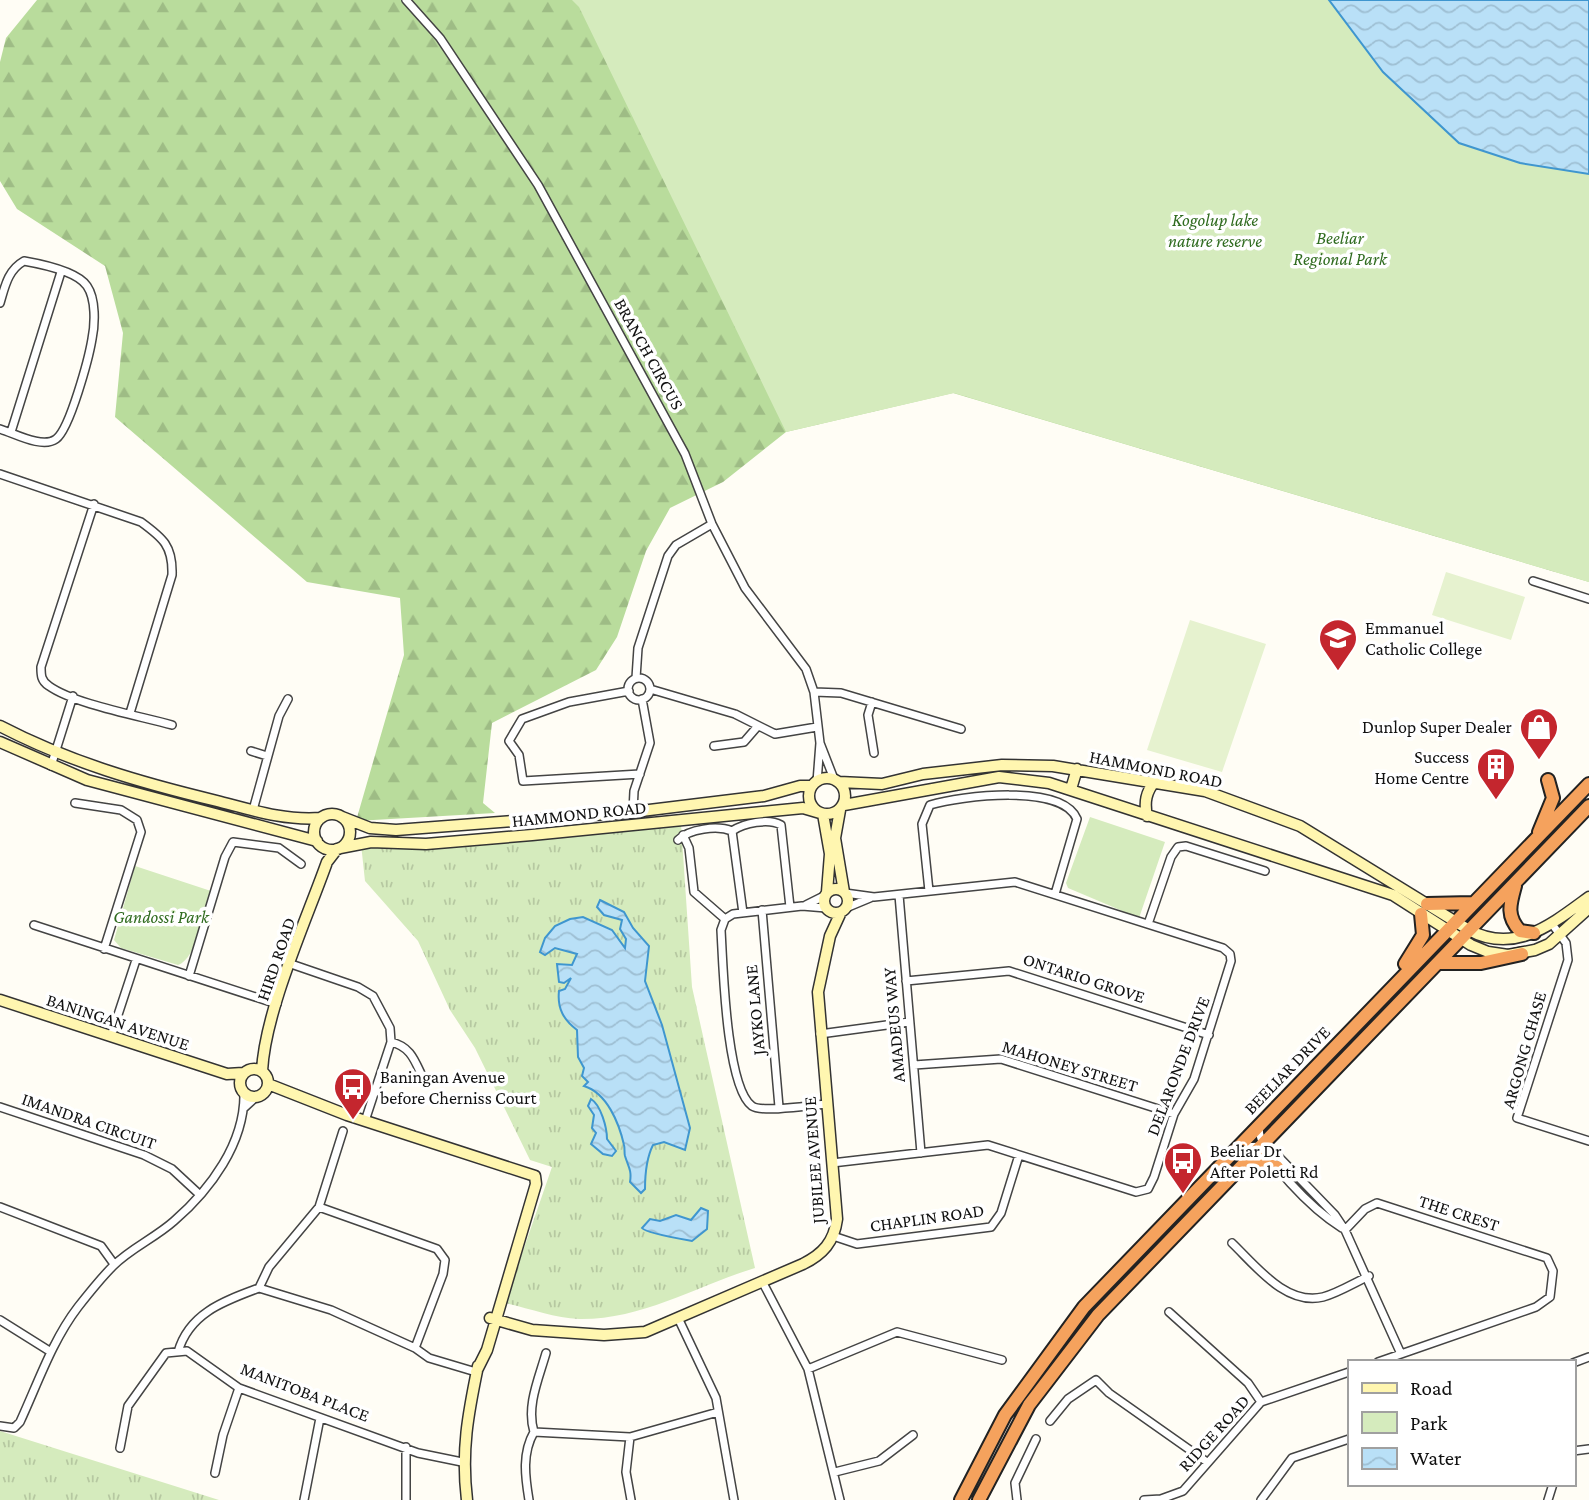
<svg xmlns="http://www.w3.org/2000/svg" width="1589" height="1500" font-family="'Crimson Pro',serif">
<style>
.grass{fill:url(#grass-tufts)}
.forest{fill:url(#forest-firs)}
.park{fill:#d5ebbd}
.pitch{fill:#e6f2cf}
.water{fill:url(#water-waves);stroke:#3f96cf;stroke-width:2}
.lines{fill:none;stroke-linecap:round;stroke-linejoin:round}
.street-casing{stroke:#444;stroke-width:10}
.secondary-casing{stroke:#333;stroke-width:13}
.highway-casing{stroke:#222;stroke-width:16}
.street{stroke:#fff;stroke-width:7}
.secondary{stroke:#fff6b0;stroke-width:10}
.highway{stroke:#f5a25d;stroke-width:12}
.labels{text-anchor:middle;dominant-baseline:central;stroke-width:7;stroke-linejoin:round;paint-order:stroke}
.park-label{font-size:18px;font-style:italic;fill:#2f6b1f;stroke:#fff}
.street-label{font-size:18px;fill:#111;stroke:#fff}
.poi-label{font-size:18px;fill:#111;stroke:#fff;text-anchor:start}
</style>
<defs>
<pattern id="grass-tufts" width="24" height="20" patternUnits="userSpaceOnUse" patternTransform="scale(1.75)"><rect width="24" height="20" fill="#d5ebbd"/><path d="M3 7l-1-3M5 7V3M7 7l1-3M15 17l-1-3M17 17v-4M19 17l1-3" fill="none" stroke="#b6c8a1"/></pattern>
<pattern id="forest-firs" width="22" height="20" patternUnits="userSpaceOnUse" patternTransform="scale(1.75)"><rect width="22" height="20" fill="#b9dc9c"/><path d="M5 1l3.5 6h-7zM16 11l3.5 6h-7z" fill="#9ebc85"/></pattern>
<pattern id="water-waves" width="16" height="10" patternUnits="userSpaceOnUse" patternTransform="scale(1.75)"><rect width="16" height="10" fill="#b9e0f7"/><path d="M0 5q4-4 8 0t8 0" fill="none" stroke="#9ebfd3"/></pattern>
</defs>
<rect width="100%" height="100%" fill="#fffdf5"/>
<path class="grass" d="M681,824l11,163 63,281c-59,18 -113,52 -176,51 -24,-1 -51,-11 -74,-16l47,-136 -22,-7 -55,-112 -25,-38 -32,-69 -53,-60 -4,-37z
M0,1431l219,69h-219z"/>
<path class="forest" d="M37,0h1292l260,582 -636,-189 -167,39 -63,50 -53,26 -24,43 -29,86 -21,33 -104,53 -9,80 12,10 -139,8 48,-166 -4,-57 -93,-16 -192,-165 8,-84 -18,-67 -88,-57 -17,-28v-119l6,-24z"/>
<path class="park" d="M572,0h1017v582l-635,-189 -168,39 -207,-425z
M1090,817l75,25 -26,76 -71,-30 -2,-5z
M135,866l76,25c-6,18 -14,68 -33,74l-57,-17 -7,-8z"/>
<path class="pitch" d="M1446,572l79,25 -14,43 -79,-25z
M1190,620l76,24 -44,128 -75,-22z"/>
<path class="water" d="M1329,0h260v174l-69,-11 -61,-20 -76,-71z
M600,900l24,12 9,16 16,18 -4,35 17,44 28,103 -5,22 -21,-8 -11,3c-6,12 -8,31 -8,44l-4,4 -11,-11c2,-12 -2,-16 -5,-26 -1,-4 0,-8 -1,-11 -5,-22 -17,-52 -40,-59l4,-4 -6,-6 2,-8 -6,-11 -1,-27c-13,-10 -20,-21 -18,-39l6,-2 6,-11 -7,5 -5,-1 -2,-18 15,1 5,-11 -22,-6 -10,7 -5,-3 5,-14 10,-12 15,-7 13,-2 29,13 13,18 1,-9 -6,-10 2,-9 -18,-5 -7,-8z
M591,1099c10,6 16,29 16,40l9,12 -4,5 -9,-2 -12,-10 5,-11 -4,-5 2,-13 -6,-9z
M701,1208l7,3 -1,18 -15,12c-11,-2 -46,-8 -50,-13l8,-9 10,2 16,-6 15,5z"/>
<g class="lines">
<defs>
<path id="street" d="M406,0l34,38 98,147 147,269 27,70 33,64 61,81 8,23 6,51 -3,39
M0,303c5,-17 8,-33 24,-42 17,3 53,10 63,25 9,13 8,38 5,53 -3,18 -22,90 -36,100 -14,10 -42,-6 -56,-10
M11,432l50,-160
M0,474l141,48c22,16 32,24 31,53l-42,138
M94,504l-53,163c0,8 0,14 8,19 25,18 91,30 123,39
M1533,581l56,18
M636,678l2,-30 30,-92 8,-11 36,-21
M628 689a11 11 0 1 1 22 0a11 11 0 1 1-22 0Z
M650,689l85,25 40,20 42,-7
M629,691l-60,11 -47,17 -13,22 10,14 4,26 117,-7
M814,692l27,1 120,36
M872,702l-4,13 6,38
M820,743l14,36
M714,746l30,-4 13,-15
M251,751l16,5
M51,766l22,-70
M75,803l46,7 16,10 4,12 -37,117
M253,810l26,-94 9,-17
M633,812l1,-21 16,-48 -8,-44
M732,831c12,-8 36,-13 49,-6l9,82
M683,835l6,13 5,44 31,27
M678,840c11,-11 39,-15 54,-9l11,82
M929,891l-7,-67 8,-19c31,-9 132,-22 147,14l-22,75
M899,895l22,258
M806,905l18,-9
M826,908l-24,-2 -69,8 -8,5 -4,11c2,34 5,157 31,176 10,7 61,-1 75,-2
M846,908l24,-10
M762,910l17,197
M1148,924l23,-67 7,-10 8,-1 79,25
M1552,924l14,19 2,17 -51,158 72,23
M34,925l243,79
M291,964l67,23 15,9 17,32 1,14 -26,79
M189,976l36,-119 8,-15 46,6 22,16
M906,981l103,-10 200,64
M820,1034l89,-12
M111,1036l25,-76
M391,1042c21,5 24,20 33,38
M914,1065l87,-6 173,55
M0,1107l144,48 28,14 27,25
M244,1108l12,-11
M1259,1127c0,32 56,84 83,101
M1241,1147l22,-1 11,6 61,63 10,15 56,124
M832,1163l156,-18 148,47 12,-3 6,-12 20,-63 20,-35 37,-118 -1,-7 -7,-6 -208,-66 -141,15 -29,-4
M0,1207l101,39 13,18
M319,1207l24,-76
M1345,1230l20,-21 12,-6 170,55 6,13 -3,26 -14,10 -158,55
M833,1236l24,8 134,-17 10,-14 18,-58
M1232,1243c24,23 54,63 91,54 15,-4 31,-14 46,-21
M762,1281l46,88 32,131
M1169,1312l79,71 13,19
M0,1320l51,32
M679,1320l37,78 18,102
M415,1348l28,-74 2,-14 -8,-11 -118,-42 -50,60 -10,21 72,22 84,38 14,10 47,14
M178,1352c11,-39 46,-51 81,-64
M1573,1363l16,-6
M808,1369l89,-37 105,28
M1050,1421l18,-22 28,-19 13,13 98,69
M0,1426l14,2 6,-6c18,-39 32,-81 58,-115 11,-14 23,-29 35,-41 18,-18 42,-28 61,-45 36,-31 71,-78 70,-128
M534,1432l96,5 88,-25
M630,1437l-4,35 5,28
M120,1448l8,-42 38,-53 21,-2 52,37 179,65 44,9
M1573,1451l16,-2
M835,1472l44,-11 34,-26
M215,1473l8,-38 16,-47
M304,1500l16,-82
M406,1500v-53
M529,1500c-4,-24 -7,-47 5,-68 -8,-26 5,-54 12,-79
M1017,1500l-2,-17 21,-44
M1144,1500l17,-1 22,-8 78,-89 88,-30
M1261,1500l31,-42 57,-19
M1548,1500l5,-16"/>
<path id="secondary" d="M0,726c69,36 142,57 217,75 35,9 68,20 104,17
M0,742l87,38 230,61
M809 796a18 18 0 1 1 36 0a18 18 0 1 1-36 0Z
M839,782l43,2 41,-10 79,-9 51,1 152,25 95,35 169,104c46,25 83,-6 120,-33
M1071,789l6,-20
M844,805l155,-28 50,6 344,112 78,50 17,7 20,3 27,-5 14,-6 40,-36
M840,810l-5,28 9,54
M823,814l7,40 -3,38
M314 832a18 18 0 1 1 36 0a18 18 0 1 1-36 0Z
M1147,816c-3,-14 -1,-24 8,-35
M342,817l28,11 26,2 237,-18 131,-16 36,-10h12
M340,848l31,-6 55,2 106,-9 271,-27 17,5
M824 901a12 12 0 1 1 24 0a12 12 0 1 1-24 0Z
M0,1000l227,74 16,-1
M240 1083a14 14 0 1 1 28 0a14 14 0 1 1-28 0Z
M262,1071c3,-60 44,-150 65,-209l10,-13
M268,1084l79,31 188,61 1,8 -49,166 -11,22
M490,1318l42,12 72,5 41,-3 158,-68c20,-10 31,-22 34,-45l-19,-227 12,-56 11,-24
M467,1500c-6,-49 1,-86 11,-134"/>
<path id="highway" d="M1539,832l14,-34 -5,-18
M1515,886c-5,18 -9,30 5,45l14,2
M1427,904l45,-1
M1438,963h43l41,-9
M1405,964l18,-29 -2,-21
M1248,1161l29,6
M961,1500l44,-85 79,-108 505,-523
M979,1500l50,-95 69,-90 491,-509"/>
</defs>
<use href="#street" class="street-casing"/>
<use href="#secondary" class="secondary-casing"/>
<use href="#highway" class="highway-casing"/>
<use href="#street" class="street"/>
<use href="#secondary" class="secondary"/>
<use href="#highway" class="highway"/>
</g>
<defs>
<symbol id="school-pin" viewBox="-11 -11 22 30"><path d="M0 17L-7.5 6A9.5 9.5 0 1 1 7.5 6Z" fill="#c4262e" stroke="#fff"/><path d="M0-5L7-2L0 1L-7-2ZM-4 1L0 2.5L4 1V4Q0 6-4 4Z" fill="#fff"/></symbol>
<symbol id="shop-pin" viewBox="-11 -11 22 30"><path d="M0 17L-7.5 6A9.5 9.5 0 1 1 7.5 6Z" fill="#c4262e" stroke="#fff"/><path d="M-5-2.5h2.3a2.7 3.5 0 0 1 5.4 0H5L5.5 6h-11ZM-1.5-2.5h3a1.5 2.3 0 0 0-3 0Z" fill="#fff"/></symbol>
<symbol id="building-pin" viewBox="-11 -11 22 30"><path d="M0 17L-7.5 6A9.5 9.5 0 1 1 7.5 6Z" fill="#c4262e" stroke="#fff"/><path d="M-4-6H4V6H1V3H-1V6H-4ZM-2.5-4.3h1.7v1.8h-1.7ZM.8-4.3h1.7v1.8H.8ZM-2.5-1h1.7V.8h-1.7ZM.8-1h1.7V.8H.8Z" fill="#fff"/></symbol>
<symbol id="bus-pin" viewBox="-11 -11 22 30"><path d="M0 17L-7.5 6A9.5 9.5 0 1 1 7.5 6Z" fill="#c4262e" stroke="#fff"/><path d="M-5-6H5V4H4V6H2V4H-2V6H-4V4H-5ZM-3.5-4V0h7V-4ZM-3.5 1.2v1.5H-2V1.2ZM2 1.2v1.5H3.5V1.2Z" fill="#fff"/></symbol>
</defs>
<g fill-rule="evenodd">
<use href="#school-pin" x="1316" y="616" width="44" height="60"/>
<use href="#shop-pin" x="1517" y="705" width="44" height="60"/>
<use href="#building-pin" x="1474" y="745" width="44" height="60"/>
<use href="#bus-pin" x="331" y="1065" width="44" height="60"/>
<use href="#bus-pin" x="1161" y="1139" width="44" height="60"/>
</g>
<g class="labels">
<g class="park-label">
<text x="1215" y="220">Kogolup lake<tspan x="1215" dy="21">nature reserve</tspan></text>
<text x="1340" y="238">Beeliar<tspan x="1340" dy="21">Regional Park</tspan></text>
<text x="161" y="917">Gandossi Park</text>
</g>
<g class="street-label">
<text transform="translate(649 354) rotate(61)">BRANCH CIRCUS</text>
<text transform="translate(1156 769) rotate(11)">HAMMOND ROAD</text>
<text transform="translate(579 814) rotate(-6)">HAMMOND ROAD</text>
<text transform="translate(276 959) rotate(-71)">HIRD ROAD</text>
<text transform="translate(1084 978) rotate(18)">ONTARIO GROVE</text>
<text transform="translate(755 1010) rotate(-95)">JAYKO LANE</text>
<text transform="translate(118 1022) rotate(18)">BANINGAN AVENUE</text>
<text transform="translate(894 1025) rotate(-95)">AMADEUS WAY</text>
<text transform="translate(1524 1050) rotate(-74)">ARGONG CHASE</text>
<text transform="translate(1070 1066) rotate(17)">MAHONEY STREET</text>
<text transform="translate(1178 1066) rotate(-69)">DELARONDE DRIVE</text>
<text transform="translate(1287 1070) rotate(-46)">BEELIAR DRIVE</text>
<text transform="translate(89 1121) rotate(19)">IMANDRA CIRCUIT</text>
<text transform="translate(814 1160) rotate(-94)">JUBILEE AVENUE</text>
<text transform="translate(1459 1213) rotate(18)">THE CREST</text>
<text transform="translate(927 1218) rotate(-8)">CHAPLIN ROAD</text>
<text transform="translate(305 1392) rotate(21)">MANITOBA PLACE</text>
<text transform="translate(1214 1433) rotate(-48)">RIDGE ROAD</text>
</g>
<g class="poi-label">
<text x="1365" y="628">Emmanuel<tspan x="1365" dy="21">Catholic College</tspan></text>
<text x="1512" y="727" text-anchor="end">Dunlop Super Dealer</text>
<text x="1469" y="757" text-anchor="end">Success<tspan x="1469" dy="21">Home Centre</tspan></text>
<text x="380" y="1077">Baningan Avenue<tspan x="380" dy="21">before Cherniss Court</tspan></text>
<text x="1210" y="1151">Beeliar Dr<tspan x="1210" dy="21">After Poletti Rd</tspan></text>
</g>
</g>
<rect x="1348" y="1360" width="228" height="126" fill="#ffffff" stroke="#a0a0a0" stroke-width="2"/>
<rect x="1362" y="1383" width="35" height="10" fill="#fff6b0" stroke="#a0a0a0" stroke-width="2"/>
<text x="1410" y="1395" font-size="21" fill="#111111">Road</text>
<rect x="1362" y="1412" width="35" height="21" fill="#d5ebbd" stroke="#a0a0a0" stroke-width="2"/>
<text x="1410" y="1430" font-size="21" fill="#111111">Park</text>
<rect x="1362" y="1448" width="35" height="21" fill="url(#water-waves)" stroke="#a0a0a0" stroke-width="2"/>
<text x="1410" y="1465" font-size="21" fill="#111111">Water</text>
</svg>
